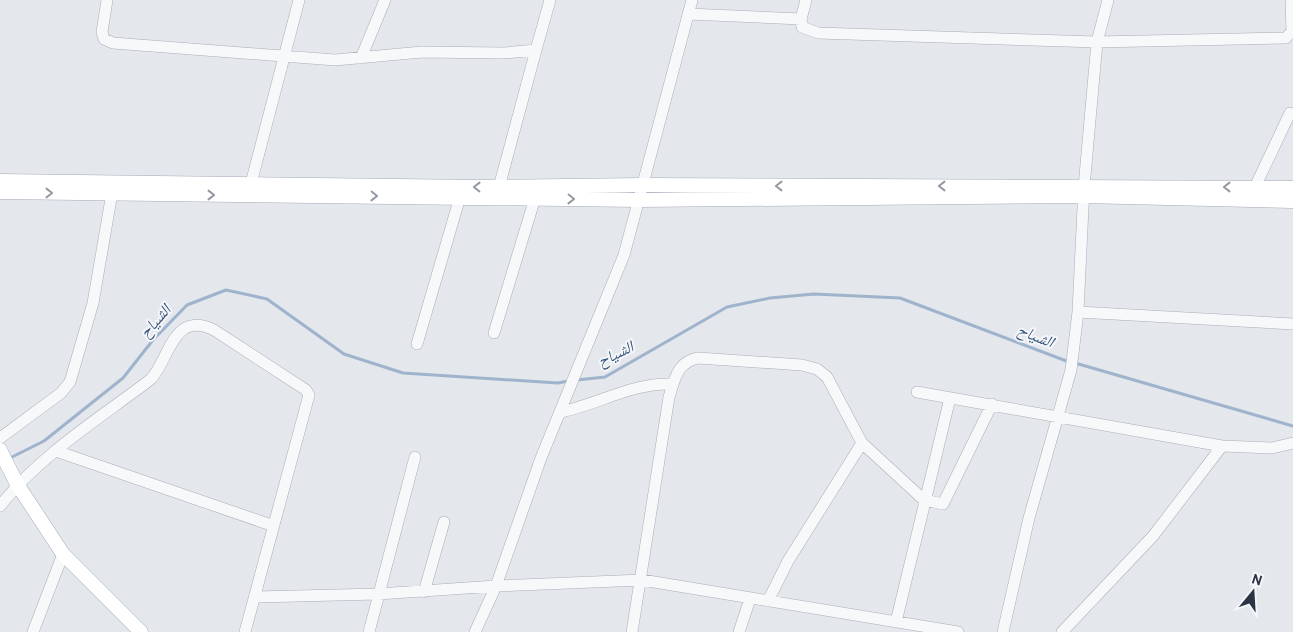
<svg xmlns="http://www.w3.org/2000/svg" width="1293" height="632" font-family="Overpass,'Noto Naskh Arabic',sans-serif">
<style>
.lines{fill:none;stroke-linecap:round;stroke-linejoin:round}
.stream{stroke:#9fb4cc;stroke-width:3}
.minor-casing{stroke:#a9aeb7;stroke-width:12}
.major-casing{stroke:#a3abb8;stroke-width:15}
.minor{stroke:#f7f8fa;stroke-width:11}
.major{stroke:#fff;stroke-width:14}
.oneway{stroke:#959aa2}
.labels{text-anchor:middle;dominant-baseline:central;stroke-width:4;stroke-linejoin:round;paint-order:stroke}
.water-label{font-size:16px;font-style:italic;fill:#34527a;stroke:#f4f6f9}
</style>
<rect width="100%" height="100%" fill="#e4e7ec"/>
<g class="lines">
<path class="stream" d="M1075,363l218,63
M577,380l28,-3 122,-70 43,-9 44,-4 86,4 169,64
M8,459l36,-18 79,-63 30,-38 34,-35 39,-15 41,9 77,55 59,19 155,10 10,-2"/>
<defs>
<path id="minor" d="M107,0l-5,32 2,7 9,4 222,17 87,-8 82,1 32,-3 14,-50
M806,0l-5,19 1,8 16,6 279,9 189,-4 6,-7 -1,-31
M688,14l113,5
M361,58l24,-58
M499,187l37,-137
M1255,187l35,-74
M249,191l50,-191
M1078,312l215,12
M494,333l41,-135
M417,344l43,-147
M917,392l305,54
M561,412c38,-8 73,-30 112,-28
M0,438l61,-45 9,-11 23,-79 19,-110
M56,451l218,75
M0,506c41,-52 99,-87 151,-127 19,-21 22,-69 63,-49l92,60 3,5 -64,237
M424,592l20,-70
M256,597l122,-3 118,-8 146,-6 316,52
M768,601l20,-40 74,-118
M896,622l54,-224
M33,632l30,-78
M369,632l46,-175
M475,632l21,-46 45,-128 83,-203 68,-255
M632,632l37,-235c6,-18 8,-35 29,-39l104,7 15,4 10,8 35,66 62,57 19,4 49,-100
M739,632l11,-33
M1003,632l26,-114 42,-148 7,-58 6,-125 13,-145 11,-42
M1062,632l91,-96 69,-90 50,2 21,-5"/>
<path id="major" d="M0,181l479,6 163,-2 651,3
M0,192l639,8 444,-4 210,5
M0,450l17,34 46,70 78,78"/>
</defs>
<use href="#minor" class="minor-casing"/>
<use href="#major" class="major-casing"/>
<use href="#minor" class="minor"/>
<use href="#major" class="major"/>
</g>
<defs><path id="oneway-chevron" d="M-2-3.5L2.5 0L-2 3.5" fill="none" stroke-width="1.6" stroke-linecap="round" stroke-linejoin="round" transform="scale(1.25)"/></defs>
<g class="oneway">
<use href="#oneway-chevron" transform="translate(779 186) rotate(-180)"/>
<use href="#oneway-chevron" transform="translate(942 186) rotate(-180)"/>
<use href="#oneway-chevron" transform="translate(477 187) rotate(-179)"/>
<use href="#oneway-chevron" transform="translate(1227 187) rotate(-180)"/>
<use href="#oneway-chevron" transform="translate(49 193)"/>
<use href="#oneway-chevron" transform="translate(211 195)"/>
<use href="#oneway-chevron" transform="translate(374 196) rotate(1)"/>
<use href="#oneway-chevron" transform="translate(571 199) rotate(1)"/>
</g>
<g class="labels">
<g class="water-label">
<text transform="translate(156 322) rotate(-49)">الشياح</text>
<text transform="translate(1035 337) rotate(21)">الشياح</text>
<text transform="translate(616 355) rotate(-26)">الشياح</text>
</g>
</g>
<g transform="translate(1253 592) rotate(18)" stroke="#f4f6f9" stroke-width="4" paint-order="stroke">
<path d="M0-4L9 19L0 12L-9 19Z" fill="#2b3445"/>
<text y="-8" font-size="14" font-weight="bold" text-anchor="middle" fill="#2b3445">N</text>
</g>
</svg>
